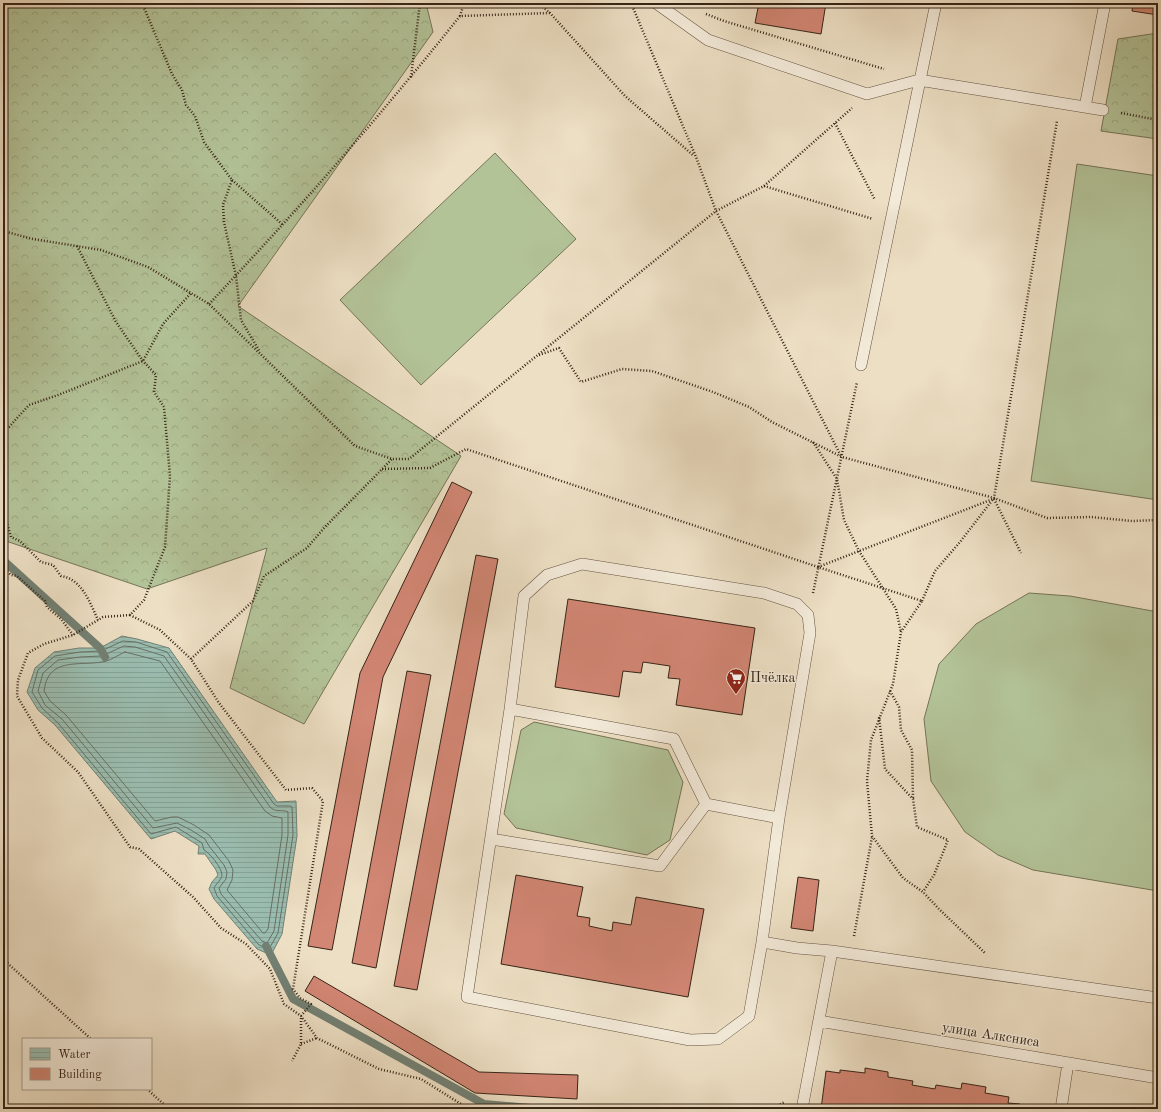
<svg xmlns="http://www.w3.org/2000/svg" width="1161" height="1112" font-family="'Old Standard TT',serif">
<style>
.grass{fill:#b3c398;stroke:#757458}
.forest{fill:url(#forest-crowns);stroke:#757458}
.water{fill:url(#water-rules);stroke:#728073}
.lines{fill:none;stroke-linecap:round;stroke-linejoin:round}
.shore{stroke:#687064;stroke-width:1}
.stream{stroke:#728073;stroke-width:8}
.building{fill:#d28674;stroke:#372417}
.lane-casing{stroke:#645342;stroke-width:12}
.path{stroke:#372417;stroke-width:2.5;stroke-dasharray:1 2;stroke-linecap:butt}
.lane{stroke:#f3ead9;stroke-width:11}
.labels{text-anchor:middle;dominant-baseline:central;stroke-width:3;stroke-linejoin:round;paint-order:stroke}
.poi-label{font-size:14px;fill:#372417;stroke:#f3ead9;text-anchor:start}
.street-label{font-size:14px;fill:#372417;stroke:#f3ead9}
</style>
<defs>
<pattern id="forest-crowns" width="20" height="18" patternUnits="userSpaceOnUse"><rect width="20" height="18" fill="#b3c398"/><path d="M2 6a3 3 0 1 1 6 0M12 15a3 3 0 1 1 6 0" fill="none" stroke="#9ba782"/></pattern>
<pattern id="water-rules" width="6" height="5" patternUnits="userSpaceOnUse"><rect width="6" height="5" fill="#9abdb0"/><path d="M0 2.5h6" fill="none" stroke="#85a297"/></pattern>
</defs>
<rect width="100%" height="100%" fill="#eddfc4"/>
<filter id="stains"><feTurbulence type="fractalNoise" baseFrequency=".005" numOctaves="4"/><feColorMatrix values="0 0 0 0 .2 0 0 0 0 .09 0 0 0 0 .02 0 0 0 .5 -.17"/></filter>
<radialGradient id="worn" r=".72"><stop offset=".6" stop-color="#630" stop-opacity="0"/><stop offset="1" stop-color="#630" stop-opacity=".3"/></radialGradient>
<path class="grass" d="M495,153l81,86 -155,146 -81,-85z
M1077,164l81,12v324l-127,-19z
M1029,593l41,3 88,16v279l-125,-21 -35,-15 -33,-23 -34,-51 -7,-62 15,-55 37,-40z
M534,722l134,28 15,32 -13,58 -23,15 -131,-27 -12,-14 17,-84z"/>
<path class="forest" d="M3,3h423l7,29 -195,274 223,150 -157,268 -74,-36 37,-140 -120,41 -144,-49z
M1158,33v106l-57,-8 17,-92z"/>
<path class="water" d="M122,636l15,3 32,9 108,154 19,-1 1,35 -15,98 -11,21 -14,-6 -43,-50 -5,-10 3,-7 6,-7 -2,-5 -11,-16h-7l1,-8 -24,-15 -24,8 -96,-114 -17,-15 -11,-18 8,-24 19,-16 25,-4h21z"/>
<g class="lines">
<path class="shore" d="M123,641l13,1 31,10 107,152 3,2h14l1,1 1,28 -15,98 -9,16 -10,-4 -42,-49 -3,-8c2,-4 8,-9 8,-13 0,-7 -13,-23 -18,-25l-2,-7 -26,-16 -25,7 -93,-111 -16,-15 -10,-16 6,-22 17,-14 25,-4 21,-1z
M124,646l11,1 29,9 106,151c6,6 12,2 18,5v23l-14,96 -7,12 -5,-2 -41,-47 -2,-6 7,-9 1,-7 -3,-7 -15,-19 -4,-7 -14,-9 -14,-7 -24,5 -91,-109 -17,-14 -7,-14 5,-18 15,-13 22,-3 22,-1z
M125,652l35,9 105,150 7,5 10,2v17l-14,94 -3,4h-2l-36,-43 5,-10 1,-10 -4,-9 -20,-26 -15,-10 -16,-8h-6l-17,4 -89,-106 -16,-14 -6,-10c4,-34 34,-25 58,-29 8,-1 16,-7 23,-10z"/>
<path class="stream" d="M3,560l97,88 5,9
M266,946l27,53 191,105 58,5"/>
</g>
<path class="building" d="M759,3h67l-5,31 -66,-11z
M1133,3h25v12l-26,-4z
M452,482l20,10 -89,185 -51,273 -24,-4 52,-273z
M476,555l22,4 -81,431 -23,-4z
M568,599l187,29 -13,87 -66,-10 4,-26 -12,-1 2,-12 -27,-4 -2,11 -18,-2 -4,26 -64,-10z
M407,671l24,4 -55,293 -24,-5z
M516,875l67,12 -6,29 13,2 -1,8 23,5 1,-9 18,3 5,-28 68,12 -16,88 -187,-33z
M798,877l21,3 -6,51 -22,-3z
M314,976l165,96 99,3 -1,24 -102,-6 -170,-102z
M865,1068l23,4v5l25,4 -1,4 23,4 1,-4 25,4 1,-6 24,4 -1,6 24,4 -1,6 12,1 -1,5h-198l5,-38 14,2v-3l25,3z"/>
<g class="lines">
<defs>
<path id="lane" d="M656,3l52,37 159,54 52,-14 184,30
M1085,107l20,-104
M861,365l75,-362
M510,709l14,-113 23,-21 35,-11 182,29 33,11 11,11 2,18 -31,185 -17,124 -13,74 -31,23 -28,1 -223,-43 43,-288 164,30 32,65 73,14
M491,839l169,27 46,-62
M762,942l35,6 35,3 326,47
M819,1021l339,57
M802,1109l30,-158
M1061,1109l7,-46"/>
</defs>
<use href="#lane" class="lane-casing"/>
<path class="path" d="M142,3l30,71 10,16 4,15 9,11 9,26 28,38 -9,25 1,17 12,54 5,44 19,32
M538,3l12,10 75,83 69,60
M631,3l65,154 20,54 125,245
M706,14l18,7 160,48
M460,16l4,-13
M411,77l9,-74
M1121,113l37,7
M835,123l40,77
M232,180l51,45
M764,186l109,33
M3,231l30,8 68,11 47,17 61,37 146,142 37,13h17l307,-248 48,-25 88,-78
M77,246l39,76 27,39 13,14 -2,17 10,15 6,69 -5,71 -21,53 -14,15 30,15 31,29 28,44 67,87 26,-2 11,13 -30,188 7,9 11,6 -10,12v28l-9,17
M209,304c88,-93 172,-189 251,-288l90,-3
M539,355l20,-7 22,34 41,-13 30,2 61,21 36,15 23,15 70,35 152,41 53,20 44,-1 41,4 26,-1
M3,428l6,-1 20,-22 29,-10 85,-34 20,-37 28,-31
M813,442l24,37 7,41 15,31 37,58 5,23
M382,469l48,-1 36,-19 352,118 104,34 -21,31 -8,52 -22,56 -4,41 5,55 31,42 20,14 16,17 46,44
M994,499l27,54
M3,521l4,2 4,14 9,4 21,21 12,3 8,11c21,3 29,27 37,44
M3,567l8,8 6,1 28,25 2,6 14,12 12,16
M818,567l175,-68
M813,593l44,-211
M922,601l13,-30 25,-29 34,-44 63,-377
M130,615l-27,2 -30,18 -29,9 -16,9 -10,27 -1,16 25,42 36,34 52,75 9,2 54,48 28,31 25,16 24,25 14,35 17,12 16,22 62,31 42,10 48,30
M191,659l62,-58 11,-25 43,-28 17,-20 68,-69
M890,691l9,16 2,23 11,20 1,48
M879,717l6,52 28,30 4,28 31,13 -14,35 -11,17
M854,936l18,-99
M3,959l88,80
M301,1044l16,-6
M147,1089l22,20
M769,1109l16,-7"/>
<use href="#lane" class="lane"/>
</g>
<defs>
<symbol id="supermarket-pin" viewBox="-11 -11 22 30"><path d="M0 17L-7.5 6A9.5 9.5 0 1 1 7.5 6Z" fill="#8f2418" stroke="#f3ead9"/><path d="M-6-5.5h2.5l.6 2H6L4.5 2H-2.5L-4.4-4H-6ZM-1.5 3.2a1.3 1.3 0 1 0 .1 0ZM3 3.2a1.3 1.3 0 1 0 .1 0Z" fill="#fff"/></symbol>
</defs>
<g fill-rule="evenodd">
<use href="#supermarket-pin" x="725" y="667" width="22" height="30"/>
</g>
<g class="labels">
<g class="poi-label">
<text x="750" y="678">Пчёлка</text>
</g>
<g class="street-label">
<text transform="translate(991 1035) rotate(9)">улица Алксниса</text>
</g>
</g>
<rect width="1161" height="1112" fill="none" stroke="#eddfc4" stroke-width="16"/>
<rect x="4" y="4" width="1153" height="1104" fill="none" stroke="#372417" stroke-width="2"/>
<rect x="8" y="8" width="1145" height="1096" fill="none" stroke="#372417"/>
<rect x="22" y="1038" width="130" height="52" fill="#f3ead9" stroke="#a89b8b"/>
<rect x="30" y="1048" width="20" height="12" fill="url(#water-rules)" stroke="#a89b8b"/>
<text x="58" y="1058" font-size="12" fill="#372417">Water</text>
<rect x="30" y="1068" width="20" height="12" fill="#d28674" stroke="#a89b8b"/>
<text x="58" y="1078" font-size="12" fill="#372417">Building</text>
<rect width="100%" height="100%" filter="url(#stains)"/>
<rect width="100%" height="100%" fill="url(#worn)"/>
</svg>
